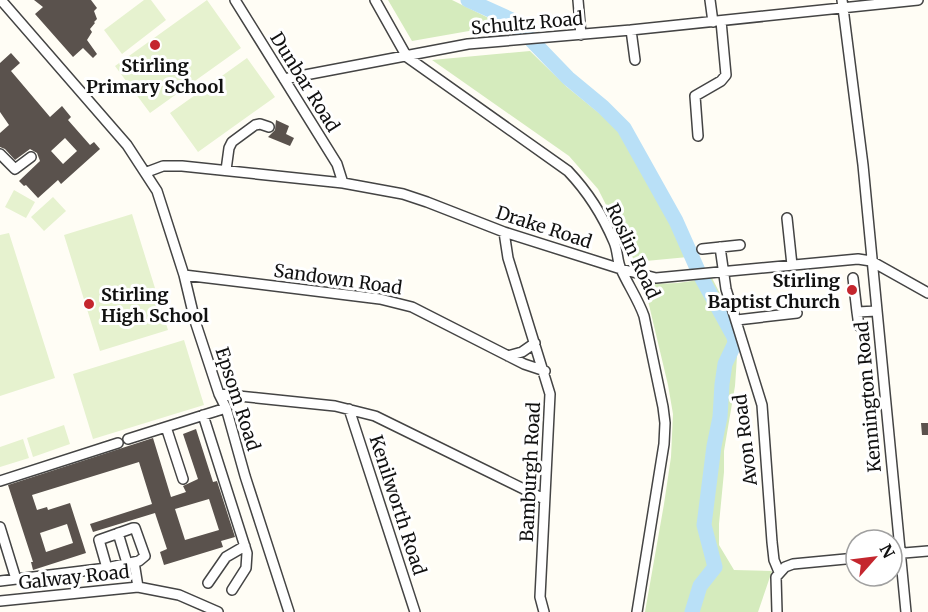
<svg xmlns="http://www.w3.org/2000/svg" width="928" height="612" font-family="Merriweather,serif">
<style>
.green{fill:#d5ebbd}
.pitch{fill:#e6f2cf}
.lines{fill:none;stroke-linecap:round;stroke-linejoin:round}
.river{stroke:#b9e0f7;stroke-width:15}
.building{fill:#5a524d;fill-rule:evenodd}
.minor-casing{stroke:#444;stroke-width:12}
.minor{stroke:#fff;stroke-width:9}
.poi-dot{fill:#c4262e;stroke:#fff;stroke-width:2}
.labels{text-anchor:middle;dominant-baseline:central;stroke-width:6;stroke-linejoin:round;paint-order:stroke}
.street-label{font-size:18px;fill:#111;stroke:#fff}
.poi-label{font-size:18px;font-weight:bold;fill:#111;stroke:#fff}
</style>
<rect width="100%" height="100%" fill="#fffdf5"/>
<path class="green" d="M388,0h64l51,25 -91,16z
M530,51l37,36 59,48 62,122 -53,5 -37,-73 -29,-33 -137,-96z
M712,278l14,27 12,37 -3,44 -11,65v21l-5,52v21l15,25 38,1 -14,41h-113l19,-108 7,-47 2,-43 -5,-29 -23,-97 8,-4 25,-1z"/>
<path class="pitch" d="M144,0h7l15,20 -44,34 -18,-24z
M207,0l34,48 -91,65 -35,-47z
M247,58l28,39 -77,55 -28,-39z
M14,190l21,12 -9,16 -21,-11z
M53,197l13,14 -22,20 -13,-14z
M132,214l36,116 -68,21 -36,-116z
M9,233l46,145 -55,18v-161z
M184,340l20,65 -111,34 -20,-65z
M64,425l6,19 -37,13 -6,-19z
M23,439l6,19 -29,9v-20z"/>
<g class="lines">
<path class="river" d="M468,0l44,20 56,58 35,29 21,21 52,93 24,54 34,62 1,6 -10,21 -3,20 -2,33 -6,29 -10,79 11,42 -15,19 -8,26"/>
</g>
<path class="building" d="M34,0h57l6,8 -3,3 3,8 -3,3 1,1 -5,6 2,3 -5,8 10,14 -4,4 -10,-10 -10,9 -38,-43 8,-7z
M11,53l9,10 -9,8 39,46 12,-11 9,11 -3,3 22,25 4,-3 6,7 -39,35 -3,-4 -20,18 -12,-13 -2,1 -5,-5 21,-20 -3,-8 -7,-4 -15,11 -10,-11 -5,-2v-14l9,-8 -9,-13v-49zM65,138l12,13 -14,13 -12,-13z
M276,120l13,6 -3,8 8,4 -4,8 -22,-9 7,-7z
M921,423h7v12h-6z
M196,429l17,53 4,-1 18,56 -14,4 2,6 -59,18 -4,-13 7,-3 -12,-36 -62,19 -3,-8 62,-20 -13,-42 -107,33 5,15 10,-3 1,3 22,-7 16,50 -53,17 -2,-8h2l-25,-77 145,-47 18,59 15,-5 -3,-6 15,-7 -15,-45zM209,499l10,31 -34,10 -10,-31zM67,524l6,19 -27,9 -6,-19z"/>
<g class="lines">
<defs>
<path id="minor" d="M1,0l126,145 30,46 27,84 11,46 24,73 7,14 19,68 44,136
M235,0l102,164 6,19
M375,0l32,57 161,114c19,20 35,45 46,71 4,9 3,19 7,27 7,16 17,30 23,47l19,91 2,16 -1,21 -27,168
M578,0l3,35
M710,0l3,22
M842,0l21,165 43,447
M631,30l4,30
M284,79l184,-35 163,-14 287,-30
M698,136l-3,-40 26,-15 5,-6 -5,-54
M0,154l15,15 16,-12
M226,170l3,-22 3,-6 23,-17 5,-1 9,3
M147,172l16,-6h19l161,17 60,11 24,8 77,30 117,37 35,9 202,-19 13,2 57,32
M787,218l5,47
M504,232l4,26 42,136 -10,203 4,15
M720,247l6,42 36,116 10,137 2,18 5,12
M702,249l38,-4
M184,275l196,24 32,8 112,57 21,7
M853,278l4,34 20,-1
M857,312l2,14
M737,320l60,-7
M508,356l14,-4 13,-9
M219,394l116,12 40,10 169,83
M349,409l66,203
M203,415l44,138 -1,15 -14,22
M166,427l17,52
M128,439l98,-31
M0,481l118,-38
M0,527l16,52
M118,533l9,30
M892,554l36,-3
M134,562l4,25
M0,581l107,-13 4,-1 28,-6 6,-5 -10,-28h-2l-34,12 8,28
M208,583l18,-26 19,-11
M0,601l138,-14 41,8 39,17
M777,612l-1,-35 9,-10 8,-3 63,-6"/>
</defs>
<use href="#minor" class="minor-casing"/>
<use href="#minor" class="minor"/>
</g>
<g class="poi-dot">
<circle cx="155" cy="45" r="6"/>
<circle cx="852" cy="290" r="6"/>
<circle cx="89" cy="304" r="6"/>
</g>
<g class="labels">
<g class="street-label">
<text transform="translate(527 23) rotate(-5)">Schultz Road</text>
<text transform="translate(305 82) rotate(58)">Dunbar Road</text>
<text transform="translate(544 227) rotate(18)">Drake Road</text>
<text transform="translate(633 251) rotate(65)">Roslin Road</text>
<text transform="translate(338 279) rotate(8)">Sandown Road</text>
<text transform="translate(868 397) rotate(-95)">Kennington Road</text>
<text transform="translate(238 399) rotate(72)">Epsom Road</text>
<text transform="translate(745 440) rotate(-97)">Avon Road</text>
<text transform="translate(530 472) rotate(-87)">Bamburgh Road</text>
<text transform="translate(398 505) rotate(72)">Kenilworth Road</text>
<text transform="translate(74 577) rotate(-6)">Galway Road</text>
</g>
<g class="poi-label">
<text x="155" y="65">Stirling<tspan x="155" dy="21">Primary School</tspan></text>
<text x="840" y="280" text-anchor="end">Stirling<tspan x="840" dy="21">Baptist Church</tspan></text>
<text x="101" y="294" text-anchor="start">Stirling<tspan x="101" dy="21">High School</tspan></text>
</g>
</g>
<g transform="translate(874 558) rotate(62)"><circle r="28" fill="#ffffff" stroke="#a0a0a0" stroke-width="1.5"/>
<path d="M0-4.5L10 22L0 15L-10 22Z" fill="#c4262e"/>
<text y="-9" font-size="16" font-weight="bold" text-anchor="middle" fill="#111111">N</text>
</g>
</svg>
